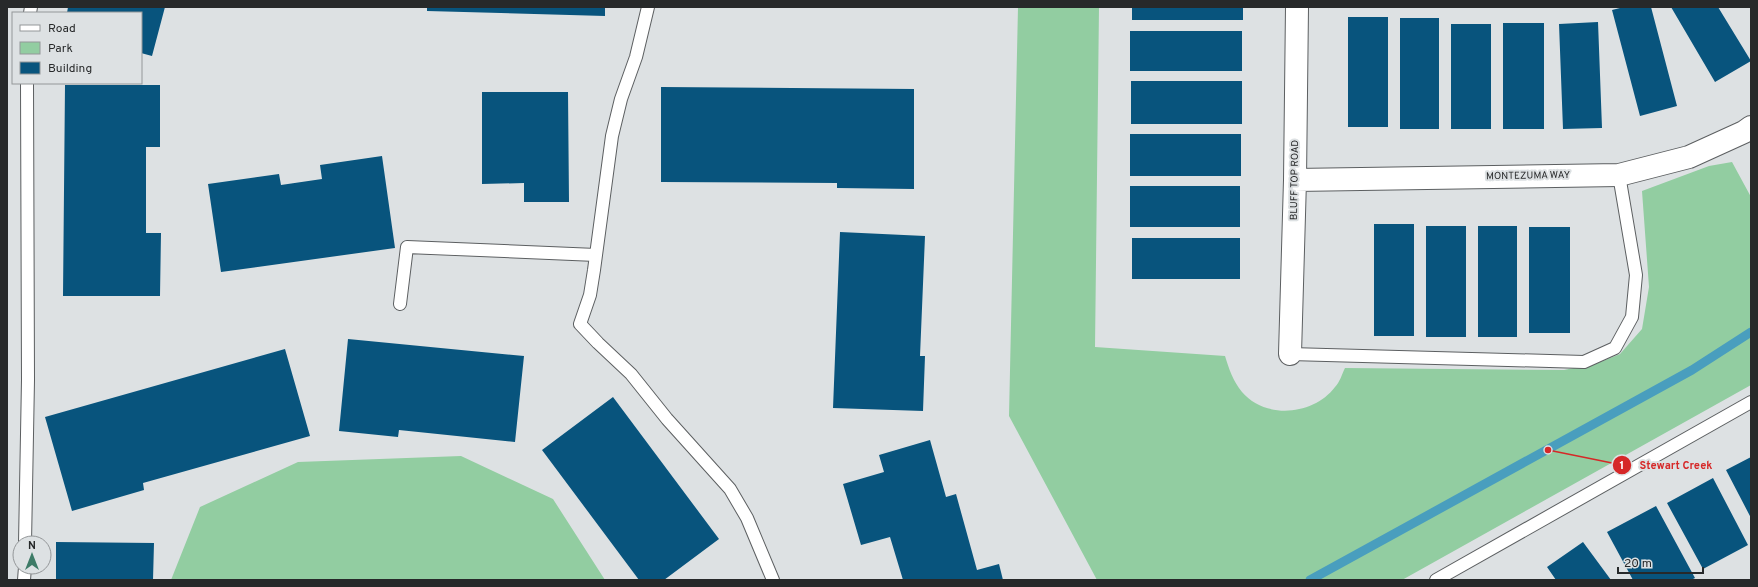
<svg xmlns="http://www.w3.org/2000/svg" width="1758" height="587" font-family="Overpass,sans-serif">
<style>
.green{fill:#92cda1}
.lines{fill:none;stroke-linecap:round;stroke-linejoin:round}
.stream{stroke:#499ebe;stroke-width:9}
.building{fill:#08547d}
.lane-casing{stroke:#5c5f61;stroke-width:14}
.street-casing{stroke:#5c5f61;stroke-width:24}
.lane{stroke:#fff;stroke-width:12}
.street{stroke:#fff;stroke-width:22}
.labels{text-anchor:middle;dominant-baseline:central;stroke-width:4;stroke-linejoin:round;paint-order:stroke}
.street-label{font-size:10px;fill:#27292a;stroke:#dde1e3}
.leader{fill:none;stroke:#d62828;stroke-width:1.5}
.callout-dot{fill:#d62828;stroke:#dde1e3;stroke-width:1.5}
.mark-label{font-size:12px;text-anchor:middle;font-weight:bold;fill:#fff}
.callout-label{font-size:11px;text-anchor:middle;font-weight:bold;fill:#d62828;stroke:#dde1e3;stroke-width:4;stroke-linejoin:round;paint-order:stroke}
</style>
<rect width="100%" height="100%" fill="#dde1e3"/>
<path class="green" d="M1018,7h81l-4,340 130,9c4,13 8,25 17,36 24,28 72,23 93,-5 5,-5 7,-13 10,-19l219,2 34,-7 22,-9 22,-25 7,-42 -7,-96 67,-25 23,-4 19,35v188l-349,195h-305l-88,-164z
M461,456l92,43 52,81h-434l29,-73 98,-45z"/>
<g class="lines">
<path class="stream" d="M1310,580l382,-210 59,-38"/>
</g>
<path class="building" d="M68,7h97l-13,49 -11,-3v-40h-74z
M427,7h178v9l-178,-5z
M1132,7h111v13h-111z
M1624,7h27l26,99 -37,10 -28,-106z
M1671,7h47l33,54 -36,21z
M1348,17h40v110h-40z
M1400,18h39v111h-39z
M1598,22l4,106 -39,1 -4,-105z
M1503,23h41v106h-41z
M1451,24h40v105h-40z
M1130,31h112v40h-112z
M1131,81h111v43h-111z
M65,85h95v62h-14v86h15l-1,63h-97z
M661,87l253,2v100l-77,-1v-5l-176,-1z
M482,92h86l1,110h-45v-19l-42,1z
M1130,134h111v42h-111z
M382,156l13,92 -174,24 -13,-88 71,-10 2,11 41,-6 -2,-14z
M1130,186h110v41h-110z
M1374,224h40v112h-40z
M1426,226h40v111h-40z
M1478,226h39v111h-39z
M1529,227h41v106h-41z
M840,232l85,4 -5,120h5l-2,55 -90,-3z
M1132,238h108v41h-108z
M348,339l176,17 -9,86 -116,-12 -1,7 -59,-6z
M285,349l25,87 -167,47 1,7 -72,21 -27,-94z
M613,397l106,142 -55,41h-25l-97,-130z
M930,440l16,57 10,-3 21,76 22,-6 4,16h-100l-13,-43 -29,8 -18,-61 41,-12 -5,-17z
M1751,457v61l-25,-48z
M1713,478l35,67 -45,24 -36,-66z
M1656,506l39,72 -4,2h-58l-26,-48z
M56,542l98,1 -1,37h-97z
M1583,542l28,38h-55l-9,-13z"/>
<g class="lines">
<defs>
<path id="lane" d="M648,7l-12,50 -15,42 -9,37 -18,134 -4,25 -10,29 18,19 33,31 36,45 63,70 17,29 26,62
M30,13l1,-6
M400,304l7,-57 189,8
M1290,354l294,8 31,-14 17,-31 4,-42 -17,-100
M25,543l3,-163 -1,-297
M24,580l1,-13
M1436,580l315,-178"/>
<path id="street" d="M1295,180l324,-5 70,-18 55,-25 7,-5
M1290,354l5,-174 2,-173"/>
</defs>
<use href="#lane" class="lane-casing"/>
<use href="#street" class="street-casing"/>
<use href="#lane" class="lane"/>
<use href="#street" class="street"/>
</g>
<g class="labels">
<g class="street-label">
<text transform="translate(1528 176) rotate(-1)">MONTEZUMA WAY</text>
<text transform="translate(1295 180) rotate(-89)">BLUFF TOP ROAD</text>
</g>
</g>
<path class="leader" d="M1548 450L1622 465"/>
<g class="callout-dot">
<circle cx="1548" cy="450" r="4"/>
<circle cx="1622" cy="465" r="10"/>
</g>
<g class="mark-label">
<text x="1622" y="469">1</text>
</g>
<g class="callout-label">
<text x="1676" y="469">Stewart Creek</text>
</g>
<rect width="1758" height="587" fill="none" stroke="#27292a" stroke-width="16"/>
<rect x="12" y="12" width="130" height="72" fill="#dde1e3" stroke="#949799"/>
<rect x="20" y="25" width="20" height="6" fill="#ffffff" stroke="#949799"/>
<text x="48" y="32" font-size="12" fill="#27292a">Road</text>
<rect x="20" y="42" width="20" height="12" fill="#92cda1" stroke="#949799"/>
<text x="48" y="52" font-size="12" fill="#27292a">Park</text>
<rect x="20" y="62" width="20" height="12" fill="#08547d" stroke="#949799"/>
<text x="48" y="72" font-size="12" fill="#27292a">Building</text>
<g transform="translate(32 555)"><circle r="19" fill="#dde1e3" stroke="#949799"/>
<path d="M0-3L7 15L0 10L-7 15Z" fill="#3d7b67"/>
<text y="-6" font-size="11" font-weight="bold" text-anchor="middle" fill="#27292a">N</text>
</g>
<path d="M1618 567v6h85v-6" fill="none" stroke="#27292a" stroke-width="2"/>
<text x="1624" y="567" font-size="12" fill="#27292a" stroke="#dde1e3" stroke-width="3" paint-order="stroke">20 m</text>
</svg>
